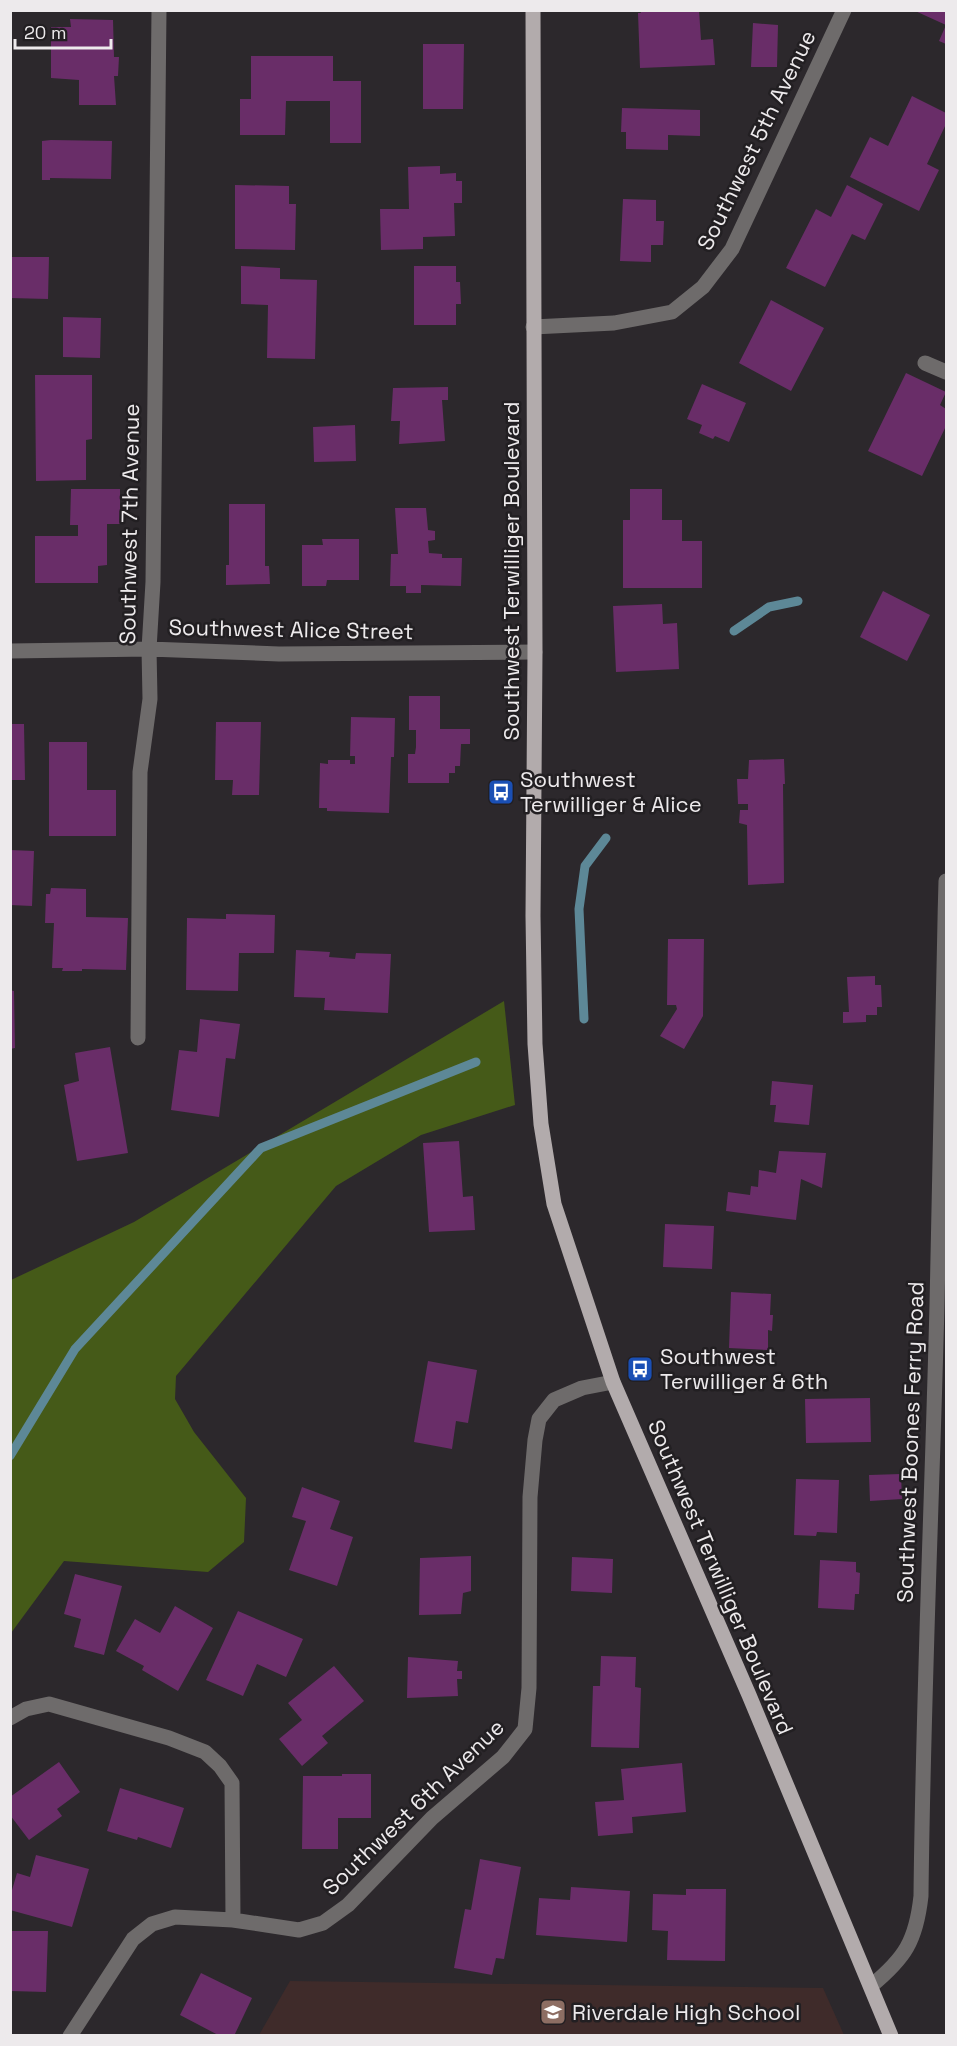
<svg xmlns="http://www.w3.org/2000/svg" width="957" height="2046" font-family="'Space Grotesk',sans-serif">
<style>
.education{fill:#3f2b2a}
.forest{fill:#455a18}
.lines{fill:none;stroke-linecap:round;stroke-linejoin:round}
.stream{stroke:#5d8897;stroke-width:9}
.building{fill:#692d68}
.minor{stroke:#6e6b6b;stroke-width:15}
.major{stroke:#b2abac;stroke-width:15}
.labels{text-anchor:middle;dominant-baseline:central;stroke-width:5;stroke-linejoin:round;paint-order:stroke}
.street-label{font-size:22px;fill:#edeaec;stroke:#221f22}
.poi-label{font-size:22px;fill:#edeaec;stroke:#221f22;text-anchor:start}
</style>
<rect width="100%" height="100%" fill="#2c282c"/>
<path class="education" d="M290,1981l533,7 21,47h-585z"/>
<path class="forest" d="M504,1001l11,104 -94,30 -85,51 -160,190 -1,23 19,33 52,66 -2,44 -36,30 -144,-11 -53,72v-353l123,-58z"/>
<g class="lines">
<path class="stream" d="M734,631l35,-24 29,-6
M584,1019l-5,-110 6,-43 21,-28
M10,1456l65,-107 186,-201 215,-86"/>
</g>
<path class="building" d="M640,10h59l2,30 12,-1 2,26 -75,3 -2,-55h3z
M913,10h33v34l-7,-3 7,-16z
M70,19l43,1 1,37h5l-1,19h-4l2,29h-37v-25l-28,-2v-51h20z
M753,23l25,2 -1,42h-26z
M423,44h41l-1,65h-40z
M251,56h82v25h28v62h-31v-42h-44l-1,34h-45v-36h11z
M912,96l34,17v11l-19,40 12,6 -20,41 -69,-34 20,-40 18,9z
M622,108l78,2v26l-32,-1v15l-42,-1v-17h-5z
M51,140l61,1 -1,38 -61,-1v2h-8v-39z
M440,166v8l16,-1v8h6v22h-8l1,33 -32,1v12l-42,1 -1,-41h29l-1,-42z
M235,185l54,1v18h7l-1,46 -60,-1z
M847,185l36,19 -18,36 -13,-6 -27,53 -39,-19 30,-59 15,8z
M623,199l33,1v21h8l-1,24h-12v17l-31,-1z
M10,257h39l-1,42 -38,-1z
M241,266l39,2v11l37,1 -2,79 -48,-1 1,-53 -27,-1z
M414,266h42v16h4l1,22h-5v21h-42z
M771,300l53,28 -33,63 -52,-28z
M63,317l38,1 -1,40 -37,-1z
M906,373l40,19 -6,13 6,4v17l-24,50 -54,-25z
M35,375h57v64l-6,1v40l-50,1z
M702,384l44,19 -17,39 -14,-6 -2,3 -14,-6 3,-8 -15,-6z
M448,387v13h-6l3,41 -46,3 1,-23h-9l2,-33z
M355,425l1,36 -42,1 -1,-35z
M71,489h49v35h-13v41l-9,1v17h-63v-47h43v-11h-8z
M630,489h32v31h20v21h20v47h-79v-68h7z
M229,504h36v62h4l1,18 -44,1v-20h3z
M395,508h31l2,22 7,1v9l-7,1 1,12 13,1v4h20l-1,28 -40,-1v8h-15v-7h-16l1,-32h7z
M322,539h37v41h-32l-1,6h-24v-41h21z
M883,591l47,24 -23,46 -47,-24z
M662,604l1,20 14,-1 2,46 -63,3 -3,-66z
M409,696h31v33h30v15h-9l-1,22h-5v7h-6v10h-41v-29h7l1,-7v-17h-7z
M351,717l44,1 -1,39h-3l-2,56 -62,-2v-3h-8l1,-45 8,1v-4h22v4h5v-8h-5z
M216,722h45l-2,73h-27l1,-15h-18z
M10,724h14l1,56h-15z
M49,742h38v48h29v46h-67z
M784,759l1,25h-2l1,99 -36,2 -1,-60 -8,-2 1,-13h8v-6h-10l-1,-25h11l1,-19z
M10,850l24,1 -2,55 -22,-1z
M51,888l35,1v28l42,1 -2,52 -44,-1v2h-20l1,-3h-11l2,-45h-9l1,-29h4z
M226,914l49,1 -1,38h-35l-1,38 -52,-1 1,-72 39,1z
M668,939h36l-1,77 -19,33 -24,-13 17,-27 -1,-4h-9z
M296,950l34,2 -1,5 26,2 1,-6 35,1 -3,59 -64,-3 1,-12 -31,-1z
M875,976v9h6l1,22h-5v8h-11v7l-23,1v-11h6l-2,-35z
M10,990l4,1 1,57 -5,1z
M200,1019l40,5 -5,35 -9,-1 -7,59 -48,-7 8,-60 18,2z
M110,1047l18,106 -51,8 -13,-76 15,-4 -4,-28z
M772,1081l41,4 -4,40 -35,-3 2,-17h-6z
M459,1141l4,56 10,-1 2,34 -46,2 -6,-89z
M779,1151l47,2 -4,35 -21,-9 -5,41 -70,-9 2,-19 22,3 1,-9 7,1 1,-17 17,3z
M665,1224l49,2 -2,43 -49,-2z
M731,1292l40,2 -1,21h3l-1,16 -4,-1v20l-39,-2z
M428,1361l49,9 -9,53 -12,-2 -4,28 -38,-7z
M870,1398l1,44 -65,1 -1,-44z
M901,1474l1,25 -32,2 -1,-26z
M796,1479l43,1 -2,53 -20,-1 -1,4 -22,-1z
M302,1487l38,14 -10,28 23,8 -16,49 -48,-16 17,-49 -14,-4z
M471,1556v35l-8,2 -2,21 -42,1 1,-57z
M572,1557l41,2 -1,34 -41,-2z
M820,1560l36,2v10l4,1 -1,21h-4l-1,16 -36,-2z
M75,1574l47,12 -18,69 -30,-8 7,-28 -17,-5z
M175,1606l38,22 -35,63 -36,-21 2,-4 -28,-15 19,-32 25,14z
M238,1611l65,28 -17,38 -29,-13 -14,32 -37,-16z
M601,1656l35,1 -1,30 6,1 -2,60 -48,-1 2,-61h7z
M408,1657l50,4 -1,10h5v8h-5l1,17 -51,2z
M334,1666l30,35 -42,35 6,7 -26,23 -23,-27 23,-19 -14,-17z
M59,1762l21,30 -23,17 5,7 -33,24 -19,-25v-18z
M682,1763l4,49 -54,5 1,16 -35,3 -3,-34 29,-2 -3,-31z
M342,1774h29v44h-33v31h-36l1,-73h39z
M120,1788l64,20 -13,40 -33,-11 -1,3 -30,-9z
M36,1855l53,14 -17,58 -62,-17v-13l7,-24 13,4z
M480,1859l41,8 -17,92 -8,-1 -4,17 -38,-7 11,-59 6,1z
M571,1887l59,4 -3,51 -91,-7 3,-37 31,2z
M686,1889h40l-1,72 -58,-1 1,-29 -16,-1 1,-36 33,1z
M10,1931h38l-2,61 -36,-1z
M201,1973l51,25 -18,38h-14l-40,-21z"/>
<g class="lines">
<path class="minor" d="M533,327l81,-4 58,-11 31,-25 29,-38 112,-239
M925,363l21,9
M10,651l139,-2 130,5 256,-2
M138,1038l2,-266 10,-73 -1,-50 4,-67 6,-572
M10,1718l16,-9 23,-5 120,34 36,14 15,14 12,17 1,137
M871,1986c34,-28 45,-45 50,-90 2,-197 11,-394 16,-591 4,-142 5,-283 9,-424
M70,2036l63,-97 19,-15 23,-7 58,3 66,10 24,-7 25,-18 84,-87 71,-61 22,-28 4,-41 1,-191 5,-57 4,-21 15,-19 28,-12 31,-6"/>
<path class="major" d="M533,10l2,642 -2,264 2,128 6,80 13,80 59,178 136,313 142,341"/>
</g>
<defs>
<symbol id="bus-square" viewBox="-11 -11 22 22"><rect x="-9" y="-9" width="18" height="18" rx="4" fill="#1a4fb4" stroke="#221f22"/><path d="M-5-6H5V4H4V6H2V4H-2V6H-4V4H-5ZM-3.5-4V0h7V-4ZM-3.5 1.2v1.5H-2V1.2ZM2 1.2v1.5H3.5V1.2Z" fill="#fff"/></symbol>
<symbol id="school-square" viewBox="-11 -11 22 22"><rect x="-9" y="-9" width="18" height="18" rx="4" fill="#8d6e63" stroke="#221f22"/><path d="M0-5L7-2L0 1L-7-2ZM-4 1L0 2.5L4 1V4Q0 6-4 4Z" fill="#fff"/></symbol>
</defs>
<g fill-rule="evenodd">
<use href="#bus-square" x="486" y="777" width="30" height="30"/>
<use href="#bus-square" x="625" y="1354" width="30" height="30"/>
<use href="#school-square" x="538" y="1997" width="30" height="30"/>
</g>
<g class="labels">
<g class="street-label">
<text transform="translate(756 140) rotate(-64)">Southwest 5th Avenue</text>
<text transform="translate(129 524) rotate(-89)">Southwest 7th Avenue</text>
<text transform="translate(511 571) rotate(-90)">Southwest Terwilliger Boulevard</text>
<text transform="translate(291 629) rotate(1)">Southwest Alice Street</text>
<text transform="translate(910 1442) rotate(-88)">Southwest Boones Ferry Road</text>
<text transform="translate(721 1577) rotate(67)">Southwest Terwilliger Boulevard</text>
<text transform="translate(413 1807) rotate(-44)">Southwest 6th Avenue</text>
</g>
<g class="poi-label">
<text x="520" y="779">Southwest<tspan x="520" dy="25">Terwilliger &amp; Alice</tspan></text>
<text x="660" y="1356">Southwest<tspan x="660" dy="25">Terwilliger &amp; 6th</tspan></text>
<text x="572" y="2012">Riverdale High School</text>
</g>
</g>
<rect width="957" height="2046" fill="none" stroke="#edeaec" stroke-width="24"/>
<path d="M15 39v9h96v-9" fill="none" stroke="#edeaec" stroke-width="3"/>
<text x="24" y="39" font-size="18" fill="#edeaec" stroke="#221f22" stroke-width="4.5" paint-order="stroke">20 m</text>
</svg>
